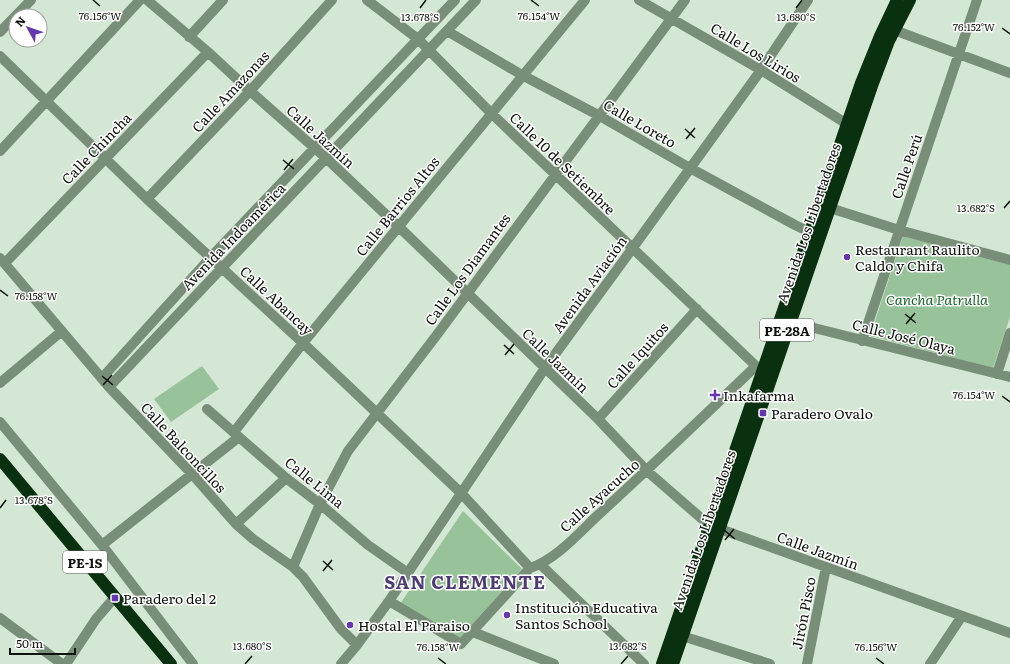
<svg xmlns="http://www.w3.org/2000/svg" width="1010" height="664" font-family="Literata,serif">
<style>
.green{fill:#98c39a}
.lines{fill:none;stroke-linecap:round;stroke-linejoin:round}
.minor{stroke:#788e78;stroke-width:10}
.highway{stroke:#09310f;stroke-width:12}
.ticks{fill:none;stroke:#0b110b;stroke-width:1.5}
.poi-dot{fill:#6437af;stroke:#fff;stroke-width:1.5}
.labels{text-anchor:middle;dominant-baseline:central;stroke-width:3;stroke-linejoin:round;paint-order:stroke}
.shield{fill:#fff;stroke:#545854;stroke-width:1}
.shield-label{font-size:13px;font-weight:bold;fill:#0b110b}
.street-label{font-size:14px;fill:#0b110b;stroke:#fff}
.poi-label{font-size:14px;fill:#0b110b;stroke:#fff;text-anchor:start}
.park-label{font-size:14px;font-style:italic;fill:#1b6727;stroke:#fff}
.district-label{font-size:18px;font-weight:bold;letter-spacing:1px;fill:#4d3b77;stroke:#fff}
.ticks-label{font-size:10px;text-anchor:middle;fill:#0b110b;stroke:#fff;stroke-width:3;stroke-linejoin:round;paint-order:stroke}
</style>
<rect width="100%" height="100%" fill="#d4e7d4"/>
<path class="green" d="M903,236l107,29v52l-17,51 -123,-32z
M202,366l17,23 -48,33 -17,-23z
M463,511l59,58 -62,69 -60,-34z"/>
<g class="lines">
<path class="minor" d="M147,0l61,52 42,39 76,67 73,69 199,192 49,52 62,54 301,108
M367,0l51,39 73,74 265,253
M639,0l122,70 86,54 6,3
M894,30l116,43
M447,31l75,44 76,40 92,53 105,57 21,10
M0,32l31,-32
M189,37l34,-37
M0,56l147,143 156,144 158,150 69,75
M0,151l140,-151
M147,199l103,-108 82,-91
M830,208l69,22 111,30
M0,258l109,129 83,87 44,50 17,15 40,28 10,10 38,52 16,16
M5,263l203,-211
M790,322l220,55
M862,341l115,-341
M997,374l13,-41
M102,378l109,-121 244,-257
M0,383l62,-52
M109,387l367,-387
M207,409l79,69 34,26 48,41 40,28
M598,419l99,-110
M0,422l102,123 91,119
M234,432l69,-89 282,-343
M236,524l50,-46
M102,545l137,-108
M541,565l103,99
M293,567l27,-63 28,-53 88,-115 249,-336
M389,601l72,43 69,-76c25,-8 48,-34 67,-52 54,-49 107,-100 159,-150
M0,618l62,46
M473,632l81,32
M676,634l94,30
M66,664l30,-45 19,-22
M341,664l16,-19 32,-44 156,-233 87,-119 129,-179 47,-70
M807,664l19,-97
M930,664l32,-48"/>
<path class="highway" d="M0,459l171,205
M662,664l199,-581 19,-47 17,-36
M673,664l199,-578 17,-45 21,-41"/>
</g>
<path class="ticks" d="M93,0l7,6M531,0l8,6M420,8l6,-8M796,8l6,-8M1002,28l8,6M685,129l10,9M686,139l9,-11M283,160l11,9M284,170l9,-11M1004,208l6,-7M0,290l8,6M905,314l11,9M906,324l9,-11M504,345l10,9M505,355l9,-11M102,376l11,9M103,385l9,-10M1002,396l8,6M0,508l6,-8M724,530l11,9M725,540l9,-11M323,561l10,9M323,571l9,-11M438,658l8,6M876,658l8,6M245,664l7,-8M621,664l7,-8"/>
<g class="poi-dot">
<circle cx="847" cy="257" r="4"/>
<path d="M713 389h4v4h4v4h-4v4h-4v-4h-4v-4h4z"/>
<rect x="759" y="409" width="8" height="8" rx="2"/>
<rect x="111" y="594" width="8" height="8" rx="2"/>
<circle cx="507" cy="615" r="4"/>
<circle cx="350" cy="625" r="4"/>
</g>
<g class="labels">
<g class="shield">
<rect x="760" y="319" width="54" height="22" rx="3"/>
<rect x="63" y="551" width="44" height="22" rx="3"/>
</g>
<g class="shield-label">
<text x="787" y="330">PE-28A</text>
<text x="85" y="562">PE-1S</text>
</g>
<g class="street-label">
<text transform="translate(756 52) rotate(31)">Calle Los Lirios</text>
<text transform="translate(230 91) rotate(-47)">Calle Amazonas</text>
<text transform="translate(640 123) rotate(30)">Calle Loreto</text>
<text transform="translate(321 136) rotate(42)">Calle Jazmín</text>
<text transform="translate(96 148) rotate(-46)">Calle Chincha</text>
<text transform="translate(563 163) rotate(44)">Calle 10 de Setiembre</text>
<text transform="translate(906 166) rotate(-71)">Calle Perú</text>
<text transform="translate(397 206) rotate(-51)">Calle Barrios Altos</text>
<text transform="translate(808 223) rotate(-71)">Avenida Los Libertadores</text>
<text transform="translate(233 236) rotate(-46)">Avenida Indoamérica</text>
<text transform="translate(467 269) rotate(-54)">Calle Los Diamantes</text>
<text transform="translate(589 284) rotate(-54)">Avenida Aviación</text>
<text transform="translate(277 300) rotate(43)">Calle Abancay</text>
<text transform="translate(904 336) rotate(14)">Calle José Olaya</text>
<text transform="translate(637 355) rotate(-48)">Calle Iquitos</text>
<text transform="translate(556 360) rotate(44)">Calle Jazmín</text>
<text transform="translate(184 447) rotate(47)">Calle Balconcillos</text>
<text transform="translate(315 482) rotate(39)">Calle Lima</text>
<text transform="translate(599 495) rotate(-42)">Calle Ayacucho</text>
<text transform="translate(703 530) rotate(-71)">Avenida Los Libertadores</text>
<text transform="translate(818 550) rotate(20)">Calle Jazmín</text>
<text transform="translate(803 613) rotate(-79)">Jirón Pisco</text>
</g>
<g class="poi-label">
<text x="855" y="249">Restaurant Raulito<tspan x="855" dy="16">Caldo y Chifa</tspan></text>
<text x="723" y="395">Inkafarma</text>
<text x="771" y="413">Paradero Ovalo</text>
<text x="123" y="598">Paradero del 2</text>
<text x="515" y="607">Institución Educativa<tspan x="515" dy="16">Santos School</tspan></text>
<text x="358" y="625">Hostal El Paraiso</text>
</g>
<g class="park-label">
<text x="937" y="299">Cancha Patrulla</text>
</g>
<g class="district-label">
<text x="465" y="581">SAN CLEMENTE</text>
</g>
</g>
<g class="ticks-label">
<text x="100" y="20">76.156°W</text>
<text x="539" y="20">76.154°W</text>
<text x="420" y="21">13.678°S</text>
<text x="796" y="21">13.680°S</text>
<text x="974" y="31">76.152°W</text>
<text x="976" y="212">13.682°S</text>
<text x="36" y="300">76.158°W</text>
<text x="974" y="399">76.154°W</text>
<text x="34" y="504">13.678°S</text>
<text x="252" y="650">13.680°S</text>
<text x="628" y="650">13.682°S</text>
<text x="438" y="651">76.158°W</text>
<text x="876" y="651">76.156°W</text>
</g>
<g transform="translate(28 28) rotate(310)"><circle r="19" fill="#ffffff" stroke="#9da09d"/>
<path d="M0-3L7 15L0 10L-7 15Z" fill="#6437af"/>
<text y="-6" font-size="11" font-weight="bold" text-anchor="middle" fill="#0b110b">N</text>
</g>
<path d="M10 648v6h65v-6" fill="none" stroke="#0b110b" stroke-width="2"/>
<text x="16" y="648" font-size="12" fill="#0b110b" stroke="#ffffff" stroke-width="3" paint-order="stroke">50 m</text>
</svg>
